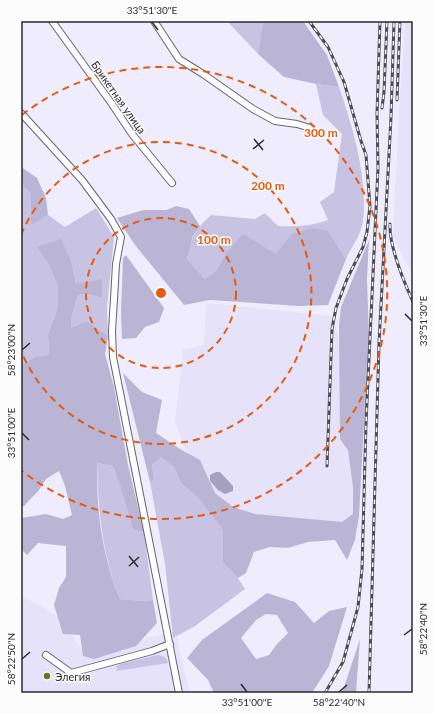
<svg xmlns="http://www.w3.org/2000/svg" width="434" height="714" font-family="Lato,sans-serif">
<style>
.built{fill:#e5e2fa}
.green{fill:#c8c3e2}
.forest{fill:#bab5d5;fill-rule:evenodd}
.water{fill:#a5a0bf}
.lines{fill:none;stroke-linecap:round;stroke-linejoin:round}
.minor-casing{stroke:#666471;stroke-width:8}
.minor{stroke:#fff;stroke-width:6}
.rail-casing{stroke:#4c4a52;stroke-width:3}
.rail{stroke:#fcfcfc;stroke-width:1.5;stroke-dasharray:4.5;stroke-linecap:butt}
.ticks{fill:none;stroke:#2b2a30;stroke-width:1.5}
.ring{fill:none;stroke:#e8590c;stroke-width:2;stroke-dasharray:7 5}
.poi-dot{fill:#70741b;stroke:#fcfcfc;stroke-width:1.5}
.labels{text-anchor:middle;dominant-baseline:central;stroke-width:3;stroke-linejoin:round;paint-order:stroke}
.street-label{font-size:11px;fill:#2b2a30;stroke:#fcfcfc}
.poi-label{font-size:11px;fill:#2b2a30;stroke:#fcfcfc;text-anchor:start}
.centre{fill:#e8590c;stroke:#fcfcfc;stroke-width:2}
.ring-label{font-size:12px;text-anchor:middle;font-weight:bold;fill:#e8590c;stroke:#fcfcfc;stroke-width:3;stroke-linejoin:round;paint-order:stroke}
.neatline{fill:none;stroke:#2b2a30;stroke-width:1.5}
.ticks-label{font-size:10px;text-anchor:middle;fill:#2b2a30}
</style>
<rect width="100%" height="100%" fill="#efedfd"/>
<path class="built" d="M405,21h8v255l-20,-40 6,-126z
M207,303l126,13 29,121 -3,91 -147,-11 -37,-95 8,-72 20,-5z
M21,595l38,22 25,35 91,-20 15,61h-169z"/>
<path class="green" d="M227,21h36l-5,33z
M316,84l23,3c11,32 21,64 24,99 1,13 2,27 -1,40 -3,12 -11,22 -16,33l-18,-28 -37,3 -15,21h-51l-9,16 -11,8 -18,-20c6,-23 6,-27 24,-44l44,4 10,-6 13,13c17,1 34,0 50,-6l-8,-18 14,-10 8,-58 -19,-19z
M21,184l10,10v30l17,-9 17,12 31,-19 18,29 -7,71 1,28 -21,-15 -16,7 1,-12 6,-21 9,-1 15,4 -26,-14 -4,-20 -34,-17 11,18 9,22v20l-10,28 1,20 -12,1 -16,9z
M161,456l13,11 7,16 18,16 21,27 3,7v30l15,15 7,11 -50,37 -22,12 -8,-74 -15,-82 4,-2 -2,-16z
M97,463l16,3 7,20 13,44 11,2 9,68 -10,1 -23,-2c-18,-43 -22,-90 -23,-136z
M158,655c5,1 9,2 10,8l-52,8 1,-5 3,-2z"/>
<path class="forest" d="M263,21h40l24,34 12,32 -23,-3 -32,-7 -26,-23z
M21,167l16,11 9,20 2,17 -17,10v-31l-10,-10z
M176,206l13,3 11,17 -7,10 -6,23 18,20 11,-8 9,-16 18,-21 33,20 15,-20 22,-6 15,3 18,28 -18,46 -29,1 -89,-6 -26,5 -49,-60 -18,-27 26,-8h23z
M61,239l11,25 4,20 26,-5v19l-15,-4 -9,1 -6,21 -1,12 16,-7 21,15 -3,18 9,33 14,78 16,67 -11,-2 -13,-44 -7,-20 -16,-3c-1,45 5,94 23,136l23,2 10,-1 4,23 -21,23 -42,13 -11,-3 -3,-21 -17,-1 -9,-29 5,-17 7,-11v-31l-28,-3 -11,12 -6,-6v-31l25,-4 17,5 9,-4 -7,-29 -6,-15 -13,8 -7,11 -15,16h-3v-141l16,-9 12,-1 -1,-20 10,-28v-20l-9,-22 -12,-18z
M369,240l-2,39 3,85 -6,59 -5,92 -4,25 -8,20 -12,-20 -27,2 -20,6 -18,-1 -16,5 -8,21 -8,5 -15,-15v-30l-3,-7 -21,-27 -18,-16 -7,-16 -13,-10 -9,7 2,16 -4,2 -27,-109 19,19 20,8 -6,33 24,16 20,11 15,33 18,14 22,7 87,8 11,-8v-27l-5,-37 -8,-11 -1,-114 2,-18z
M126,255l38,53 -5,14 -14,5 -9,11 -14,1 -1,-27 2,-54z
M267,593l28,9 19,21 15,-12 18,-4 -18,59 -17,27h-98l-6,-13 -21,-22 15,-18zM266,614l11,1 11,18 -11,11 -8,11 -13,4 -15,-21 15,-18z
M360,639l-4,54h-14z"/>
<path class="water" d="M216,472h4l13,14v5l-8,3 -7,-4 -8,-9v-6z"/>
<g class="lines">
<defs>
<path id="minor" d="M52,21l60,83 20,30 40,49
M154,21l25,38 24,15 50,35 22,12 22,3 13,4
M21,113l61,67 29,39 10,18 -5,27 -2,35 -2,32 1,26 66,336
M46,655l25,18 81,-22 18,-7"/>
</defs>
<use href="#minor" class="minor-casing"/>
<use href="#minor" class="minor"/>
<defs>
<path id="rail" d="M309,21l19,26 16,35 17,59 5,14 4,51 -3,26 -4,15 -16,32 -11,29 -4,21 -5,137
M397,100l3,-79
M382,108l2,-16 3,-71
M390,224c-1,21 14,58 23,78
M325,693l18,-31 15,-55 4,-38 4,-146 12,-255 -1,-54 3,-93
M369,693l10,-350 12,-226 3,-96"/>
</defs>
<use href="#rail" class="rail-casing"/>
<use href="#rail" class="rail"/>
</g>
<path class="ticks" d="M152,22l6,8M254,139l9,11M253,149l11,-9M405,314l7,7M22,350l8,-7M22,433l7,7M129,556l9,11M129,566l10,-9M404,635l8,-6M22,659l8,-7M241,684l6,8M339,692l8,-7"/>
<g class="ring">
<circle cx="161" cy="293" r="75"/>
<path d="M21 235A151 151 0 1 1 21 351"/>
<path d="M22 115A226 226 0 1 1 22 471"/>
</g>
<circle class="poi-dot" cx="47" cy="676" r="4"/>
<g class="labels">
<g class="street-label">
<text transform="translate(119 97) rotate(55)">Брикетная улица</text>
</g>
<g class="poi-label">
<text x="55" y="676">Элегия</text>
</g>
</g>
<circle cx="161" cy="293" r="6" class="centre"/>
<g class="ring-label">
<text x="321" y="137">300 m</text>
<text x="268" y="190">200 m</text>
<text x="214" y="244">100 m</text>
</g>
<rect width="434" height="714" fill="none" stroke="#fcfcfc" stroke-width="44"/>
<rect x="22" y="22" width="390" height="670" class="neatline"/>
<g class="ticks-label">
<text x="152" y="14">33°51'30"E</text>
<text transform="translate(423 321) rotate(-90)" y="4">33°51'30"E</text>
<text transform="translate(11 350) rotate(-90)" y="4">58°23'00"N</text>
<text transform="translate(11 433) rotate(-90)" y="4">33°51'00"E</text>
<text transform="translate(423 629) rotate(-90)" y="4">58°22'40"N</text>
<text transform="translate(11 659) rotate(-90)" y="4">58°22'50"N</text>
<text x="247" y="706">33°51'00"E</text>
<text x="339" y="706">58°22'40"N</text>
</g>
</svg>
